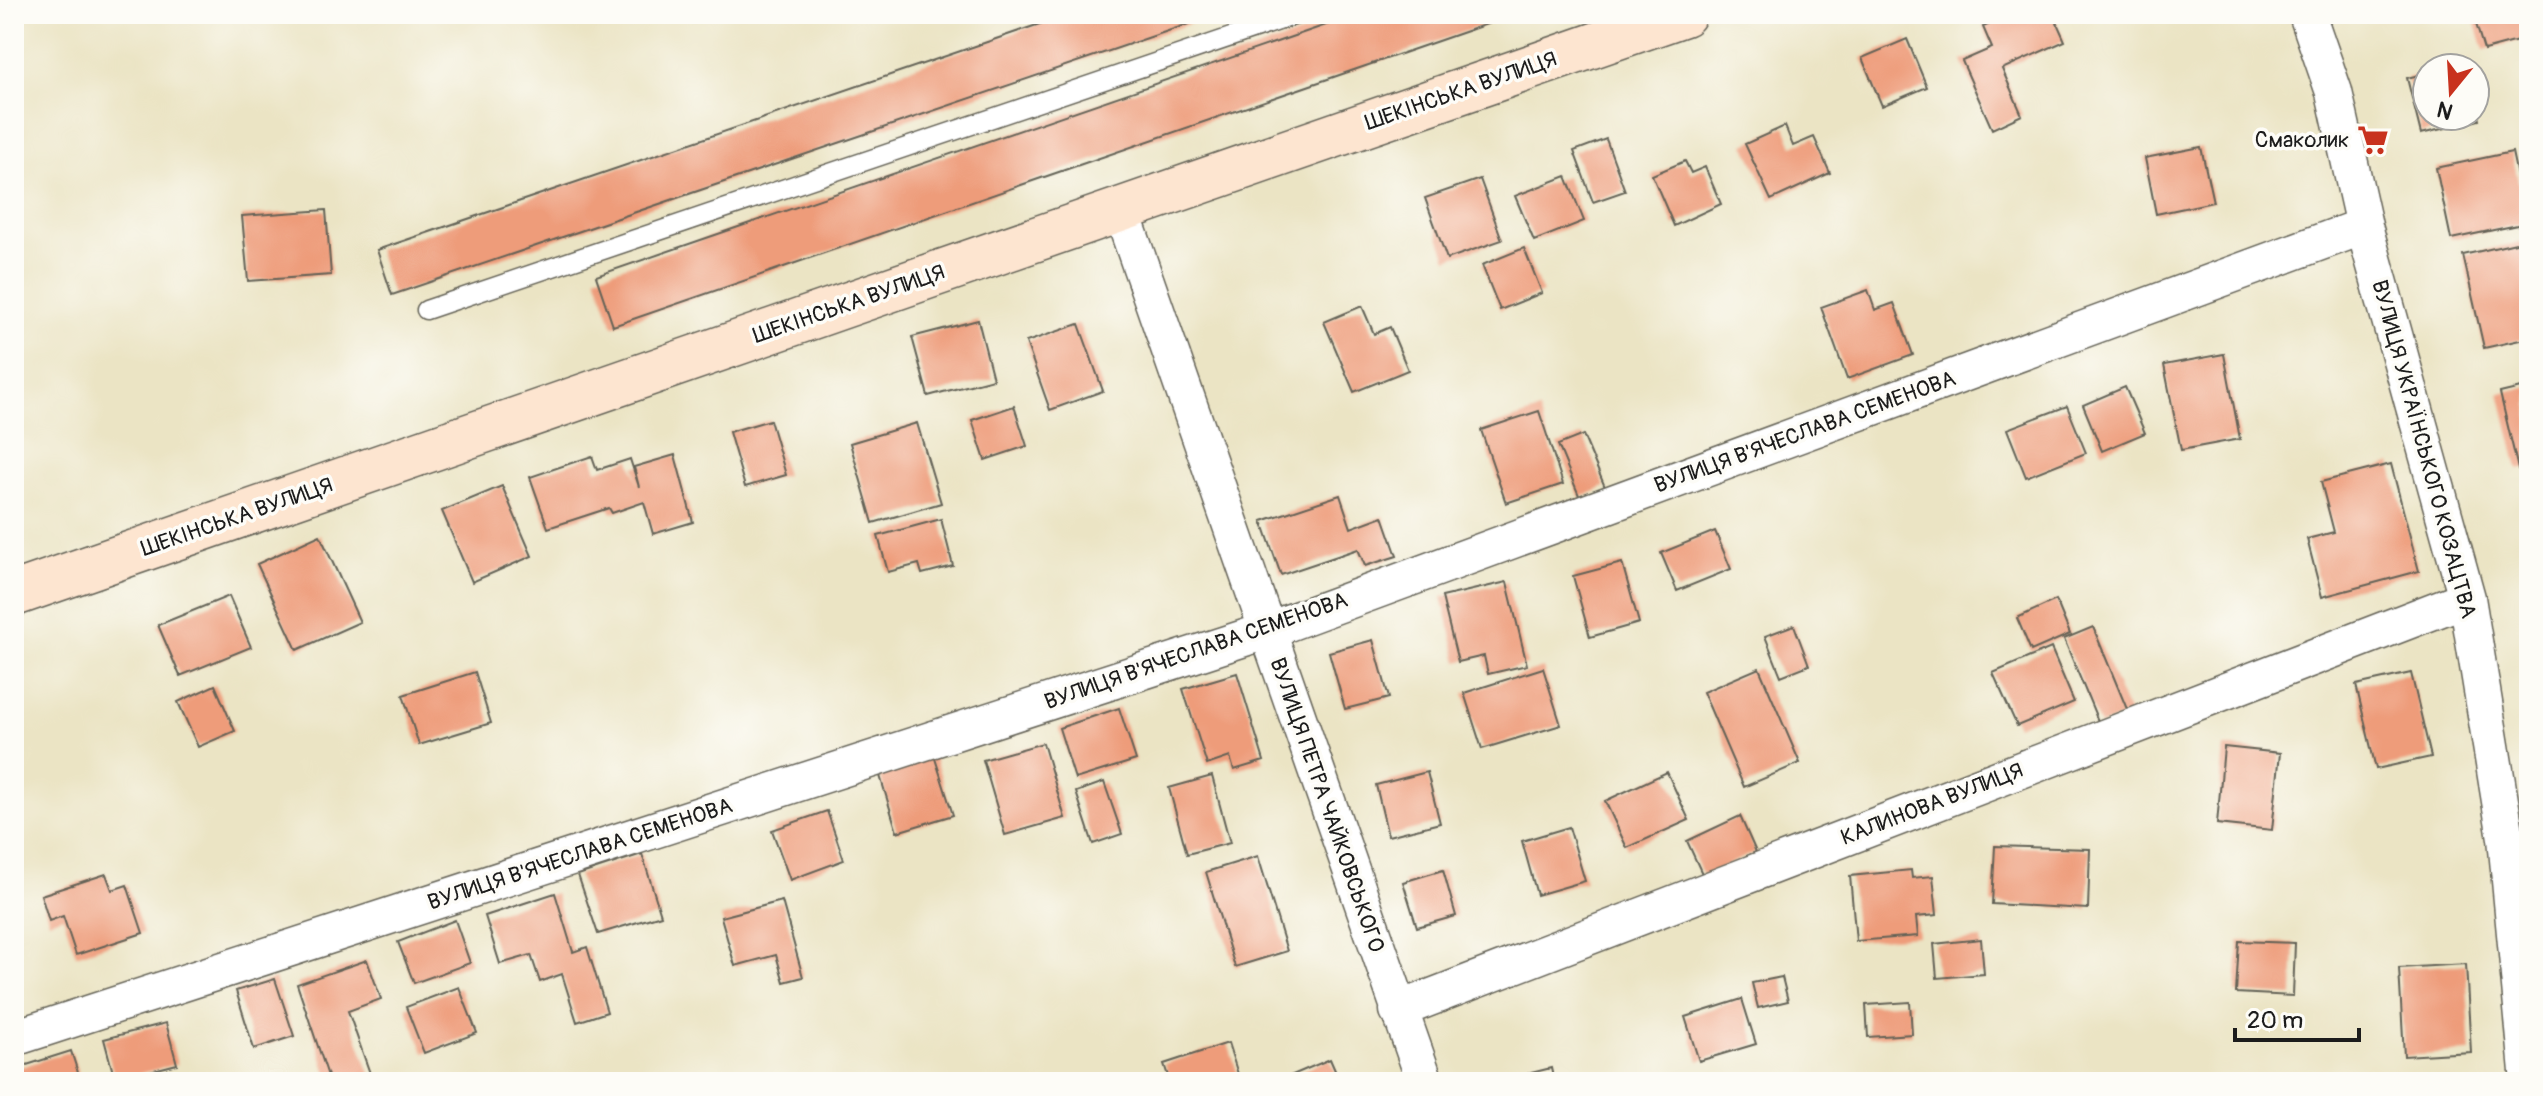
<svg xmlns="http://www.w3.org/2000/svg" width="2543" height="1096" font-family="Pangolin,sans-serif">
<style>
.building{fill:#ee9c7a}
.lines{fill:none;stroke-linecap:round;stroke-linejoin:round}
.lane-casing{stroke:#646257;stroke-width:21}
.street-casing{stroke:#646257;stroke-width:39}
.secondary-casing{stroke:#646257;stroke-width:47}
.lane{stroke:#fff;stroke-width:18}
.street{stroke:#fff;stroke-width:36}
.secondary{stroke:#fde5d0;stroke-width:44}
.labels{text-anchor:middle;dominant-baseline:central;stroke-width:7;stroke-linejoin:round;paint-order:stroke}
.street-label{font-size:22px;fill:#1c1c1c;stroke:#fdfcf7}
.poi-label{font-size:22px;fill:#1c1c1c;stroke:#fdfcf7;text-anchor:end}
</style>
<rect width="100%" height="100%" fill="#fdfcf7"/>
<filter id="ink" filterUnits="userSpaceOnUse"><feTurbulence type="fractalNoise" baseFrequency=".0125" numOctaves="2"/><feDisplacementMap in="SourceGraphic" scale="16" xChannelSelector="R" yChannelSelector="G"/><feConvolveMatrix kernelMatrix="1 2 1 2 8 2 1 2 1" color-interpolation-filters="sRGB"/></filter>
<filter id="wash" filterUnits="userSpaceOnUse"><feTurbulence type="fractalNoise" baseFrequency=".006" numOctaves="4" result="noise"/><feDisplacementMap in="SourceGraphic" scale="32" xChannelSelector="R" yChannelSelector="G"/><feGaussianBlur stdDeviation="1.8" result="paint"/><feColorMatrix in="noise" values="0 0 0 0 0 0 0 0 0 0 0 0 0 0 0 0 0 1.4 0 .05"/><feComposite in="paint" operator="in"/></filter>
<g filter="url(#wash)">
<rect width="100%" height="100%" fill="#ebe4c4"/>
<g id="blocks">
<path class="building" d="M1069,14l146,1 -823,280 -15,-45z
M1358,14h158l-903,312 -17,-50z
M2013,14h40l12,27 -63,28 20,46 -30,14 -30,-68 30,-13 -9,-21z
M2473,14h56v24l-45,12z
M1907,39l20,48 -45,19 -20,-48z
M2427,73v43h48l1,-10 3,14 -58,14 -14,-56z
M1785,126l8,20 21,-9 16,36 -59,27 -26,-56z
M1606,139l19,52 -32,11 -19,-51z
M2201,147l12,55 -57,12 -11,-56z
M2512,152l15,71 -76,16 -15,-71z
M1685,161l6,12 14,-6 16,37 -47,22 -22,-51z
M1566,176l18,45 -50,20 -19,-45z
M1480,179l22,61 -55,19 -22,-61z
M326,210l5,65 -83,6 -6,-65z
M2529,240v98l-45,10 -21,-93z
M1524,248l18,45 -42,17 -18,-45z
M1868,290l7,20 19,-7 19,52 -66,24 -26,-72z
M1362,306l12,28 16,-7 18,43 -54,22 -30,-70z
M978,320l15,59 -65,17 -16,-59z
M1079,324l24,67 -53,19 -24,-68z
M2224,354l16,85 -59,11 -17,-85z
M2529,386v81l-11,2 -18,-76z
M2125,387l20,46 -43,18 -19,-46z
M1014,406l13,40 -42,14 -13,-40z
M2067,406l19,47 -60,24 -19,-48z
M1539,411l24,73 -57,19 -25,-73z
M770,420l16,55 -41,12 -16,-55z
M917,423l24,80 -68,20 -23,-80z
M1583,435l22,52 -25,11 -22,-53z
M675,455l18,67 -40,12 -9,-32 -32,11 -3,-5 -61,20 -18,-51 62,-21 5,14 33,-11 9,28 -5,-20z
M2391,464l28,107 -97,26 -15,-58 27,-7 -13,-50z
M502,486l30,70 -60,26 -30,-71z
M1340,495l11,33 32,-12 14,40 -32,10 -7,-17 -77,26 -19,-54z
M941,519l12,47 -31,8 -3,-10 -31,8 -10,-36z
M1715,531l16,38 -54,22 -16,-38z
M320,535l40,87 -63,28 -40,-86z
M1622,563l17,60 -49,14 -17,-61z
M1507,582l20,83 -39,9 -4,-18 -26,6 -16,-65z
M229,596l22,51 -71,29 -22,-51z
M2056,600l14,34 -39,17 -14,-33z
M1794,625l15,40 -28,11 -16,-40z
M2093,627l36,87 -29,12 -36,-87z
M1373,640l16,58 -44,11 -16,-57z
M2051,648l23,54 -57,24 -24,-53z
M1543,668l18,57 -79,24 -18,-56z
M1759,668l41,95 -56,24 -41,-95z
M475,672l16,51 -72,22 -16,-50z
M1237,673l27,88 -30,9 -4,-13 -23,8 -24,-76z
M2411,673l20,84 -55,12 -20,-84z
M215,685l20,46 -37,16 -20,-45z
M1119,708l17,52 -61,19 -16,-51z
M1043,743l22,75 -60,17 -22,-75z
M2224,747l56,6 -8,77 -55,-6z
M933,752l20,63 -56,17 -19,-63z
M1427,772l13,51 -52,13 -12,-51z
M1667,772l22,48 -62,28 -22,-47z
M1212,776l18,67 -43,11 -18,-66z
M1104,782l18,52 -29,10 -17,-52z
M827,811l17,49 -54,20 -18,-50z
M1740,816l16,36 -53,24 -16,-35z
M1569,827l16,54 -48,14 -15,-54z
M1995,846l95,3 -2,60 -96,-5z
M642,854l19,61 -63,19 -20,-59z
M1258,856l29,95 -52,16 -29,-95z
M1443,870l13,46 -39,11 -14,-45z
M1911,870l1,8 21,-2 4,39 -21,2 2,19 -62,5 -6,-65z
M106,874l6,16 15,-5 16,48 -67,22 -13,-39 -14,5 -8,-26z
M555,893l18,59 14,-5 20,65 -30,10 -15,-48 -22,8 -9,-27 -31,9 -15,-48z
M782,901l21,76 -19,5 -8,-27 -41,11 -14,-49z
M455,920l15,43 -56,20 -16,-41z
M1981,939l3,35 -47,4 -3,-34z
M2239,941l56,2 -2,53 -57,-3z
M367,960l14,39 -33,12 25,71h-43l-33,-98z
M2466,964l5,88 -67,4 -5,-88z
M1782,977l6,24 -30,7 -6,-25z
M275,979l19,57 -40,13 -18,-58z
M459,987l18,46 -53,20 -18,-46z
M1742,999l14,45 -57,17 -14,-44z
M1910,1002l2,32 -44,3 -2,-32z
M166,1023l11,41 -62,16 -11,-41z
M1228,1043l10,31 -26,8h-42l-6,-18z
M71,1051l10,31h-67v-13z
M1330,1059l10,23h-64z
M1551,1068l3,14h-55v-1z"/>
</g>
</g>
<g filter="url(#ink)">
<use href="#blocks" fill-opacity="0" stroke="#646257" stroke-width="2"/>
<g class="lines">
<defs>
<path id="lane" d="M426,310l873,-296"/>
<path id="street" d="M2307,14l27,78 30,134 103,372 39,240 23,244
M1121,210l304,872
M1398,1010l1069,-412
M14,1038l1252,-407 1098,-405"/>
<path id="secondary" d="M14,594l1670,-580"/>
</defs>
<use href="#lane" class="lane-casing"/>
<use href="#street" class="street-casing"/>
<use href="#secondary" class="secondary-casing"/>
<use href="#lane" class="lane"/>
<use href="#street" class="street"/>
<use href="#secondary" class="secondary"/>
</g>
</g>
<defs>
<symbol id="supermarket-bare" viewBox="-9 -9 18 18"><path d="M-6-5.5h2.5l.6 2H6L4.5 2H-2.5L-4.4-4H-6ZM-1.5 3.2a1.3 1.3 0 1 0 .1 0ZM3 3.2a1.3 1.3 0 1 0 .1 0Z" fill="#c8321e" stroke="#fdfcf7" stroke-width="2.5" paint-order="stroke"/></symbol>
</defs>
<g fill-rule="evenodd">
<use href="#supermarket-bare" x="2351" y="118" width="44" height="44"/>
</g>
<g class="labels">
<g class="street-label">
<text transform="translate(1461 91) rotate(-19)">ШЕКІНСЬКА ВУЛИЦЯ</text>
<text transform="translate(849 304) rotate(-19)">ШЕКІНСЬКА ВУЛИЦЯ</text>
<text transform="translate(1805 432) rotate(-20)">ВУЛИЦЯ В'ЯЧЕСЛАВА СЕМЕНОВА</text>
<text transform="translate(2424 449) rotate(75)">ВУЛИЦЯ УКРАЇНСЬКОГО КОЗАЦТВА</text>
<text transform="translate(237 517) rotate(-19)">ШЕКІНСЬКА ВУЛИЦЯ</text>
<text transform="translate(1196 651) rotate(-19)">ВУЛИЦЯ В'ЯЧЕСЛАВА СЕМЕНОВА</text>
<text transform="translate(1932 804) rotate(-21)">КАЛИНОВА ВУЛИЦЯ</text>
<text transform="translate(1327 805) rotate(71)">ВУЛИЦЯ ПЕТРА ЧАЙКОВСЬКОГО</text>
<text transform="translate(580 854) rotate(-18)">ВУЛИЦЯ В'ЯЧЕСЛАВА СЕМЕНОВА</text>
</g>
<g class="poi-label">
<text x="2349" y="140">Смаколик</text>
</g>
</g>
<rect width="2543" height="1096" fill="none" stroke="#fdfcf7" stroke-width="48"/>
<g transform="translate(2451 92) rotate(198)"><circle r="38" fill="#fdfcf7" stroke="#a3a29f" stroke-width="2"/>
<path d="M0-6L14 30L0 20L-14 30Z" fill="#c8321e"/>
<text y="-12" font-size="22" font-weight="bold" text-anchor="middle" fill="#1c1c1c">N</text>
</g>
<path d="M2235 1028v12h124v-12" fill="none" stroke="#1c1c1c" stroke-width="4"/>
<text x="2247" y="1028" font-size="24" fill="#1c1c1c" stroke="#fdfcf7" stroke-width="6" paint-order="stroke">20 m</text>
</svg>
